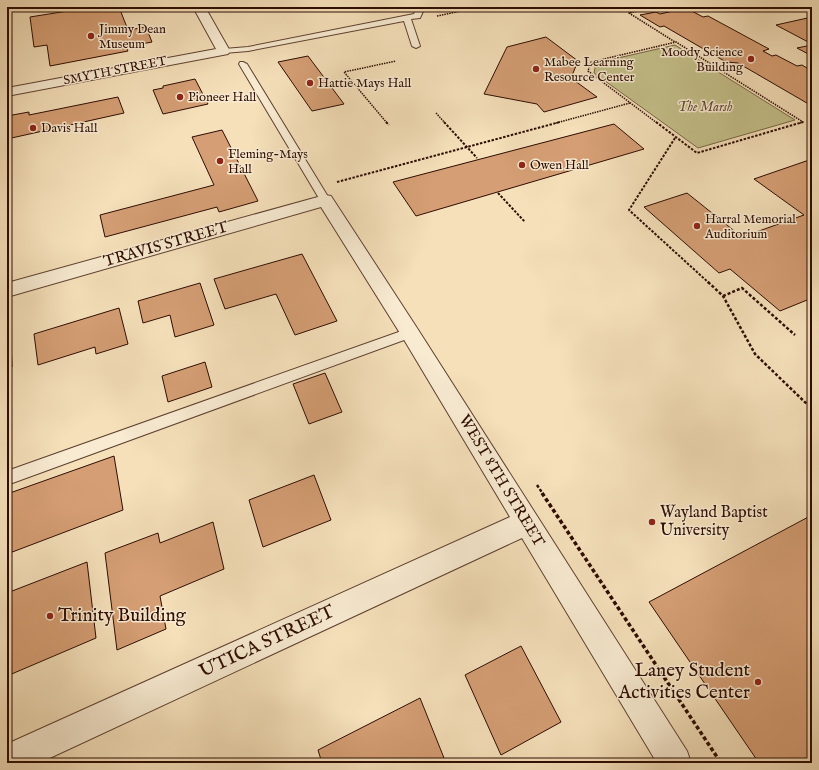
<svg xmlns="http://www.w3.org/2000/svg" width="819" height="770" font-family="'IM FELL English',serif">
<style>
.green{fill:#c4c08a;stroke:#786646}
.building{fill:#d59e74;stroke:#2d0c02}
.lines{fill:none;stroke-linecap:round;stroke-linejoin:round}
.service-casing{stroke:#5f4130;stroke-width:2}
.minor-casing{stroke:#5f4130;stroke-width:2}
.path-far3{stroke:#2d0c02;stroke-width:1.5;stroke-dasharray:1.5 1;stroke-linecap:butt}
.path-far2{stroke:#2d0c02;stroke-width:2;stroke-dasharray:2.5 1.5;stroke-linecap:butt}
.path-far1{stroke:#2d0c02;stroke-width:2.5;stroke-dasharray:3 2;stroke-linecap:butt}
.path{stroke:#2d0c02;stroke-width:3.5;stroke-dasharray:4 2.5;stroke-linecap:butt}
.service{fill:#f8ebd2;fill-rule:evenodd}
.minor{fill:#f8ebd2;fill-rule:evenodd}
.poi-dot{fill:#8f2418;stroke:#f8ebd2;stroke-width:1.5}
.labels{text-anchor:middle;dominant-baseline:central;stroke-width:3;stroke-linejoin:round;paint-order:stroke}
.far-poi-label{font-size:13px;fill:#2d0c02;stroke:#f8ebd2;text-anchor:start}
.far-street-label{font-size:13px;fill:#2d0c02;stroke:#f8ebd2}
.far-park-label{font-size:13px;font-style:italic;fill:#624b32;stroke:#f8ebd2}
.street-label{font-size:16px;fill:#2d0c02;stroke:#f8ebd2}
.poi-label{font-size:16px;fill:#2d0c02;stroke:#f8ebd2;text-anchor:start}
.near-poi-label{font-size:19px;fill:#2d0c02;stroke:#f8ebd2;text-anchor:start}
.near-street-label{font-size:19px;fill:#2d0c02;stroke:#f8ebd2}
</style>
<rect width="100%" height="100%" fill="#f5e0ba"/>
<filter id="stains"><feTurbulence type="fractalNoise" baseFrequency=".005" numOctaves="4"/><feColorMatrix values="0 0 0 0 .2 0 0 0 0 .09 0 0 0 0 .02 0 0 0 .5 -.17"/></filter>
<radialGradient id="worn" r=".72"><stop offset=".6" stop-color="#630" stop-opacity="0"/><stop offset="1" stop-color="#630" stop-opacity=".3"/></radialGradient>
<path class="green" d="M675,45l120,75 -97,28 -104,-75 2,-10z"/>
<path class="building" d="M93,7h26l9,23 18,-3 6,15 -26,5 2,4 -78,15 -3,-21 -13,2 -4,-30z
M686,8l17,9 5,-1 61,33 -6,2 9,5 4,-1 21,11 5,-1 10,6v35l-74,-43 -12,-1 -62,-36 -4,1 -20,-12 16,-3 4,2z
M812,17v27l-36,-19z
M546,37l32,24 -7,17 26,19 -53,15 -7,-8 -53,-10 23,-47z
M812,45v11l-15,-8z
M308,56l36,48 -32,7 -34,-49z
M195,79l13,25 -45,10 -10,-24 10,-2v-2z
M118,97l6,16 -117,26v-23l22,-4v3z
M614,124l30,25 -228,67 -23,-34z
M222,130l36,71 -39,11 -2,-5 -112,30 -5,-22 114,-30 -22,-48z
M812,159v139l-32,13 -50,-42 -11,4 -75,-66 43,-14 55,44 62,-22 -50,-36z
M302,254l35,67 -42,14 -19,-41 -51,15 -11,-30z
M200,283l14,42 -39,12 -5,-22 -27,8 -5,-22z
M119,308l9,36 -32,10 -1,-7 -57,18 -4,-31z
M11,340l1,27 -5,2v-28z
M205,362l7,25 -44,15 -6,-26z
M325,373l17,39 -33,12 -16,-40z
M114,456l9,54 -116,44v-60z
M314,475l17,45 -68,27 -14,-47z
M812,515v248h-53l-110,-161z
M213,522l11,47 -64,27 6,33 -49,21 -12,-97 53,-20 2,10z
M87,562l9,76 -89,38v-83z
M521,646l40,76 -60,33 -36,-80z
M420,698l26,65h-124l-4,-13z"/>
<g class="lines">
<defs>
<path id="service" d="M417,7h8l-5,11 -9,1 9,27 -4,2 -4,-2 -8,-25 -156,30 -24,2 -4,-2 4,-2 24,-2 166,-33z
M240,62h3l4,2 83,136 -1,2 -4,1 -5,-3 -81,-136z
M410,328l5,2 2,3 -2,3 -408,149v-14z"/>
<path id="minor" d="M193,7h12l25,44 -2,3 -221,42v-8l209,-39z
M325,195l6,1 86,132 270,423 4,12h-34l-135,-225 -483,225h-32v-19l503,-227 -107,-179 -82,-131 -314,90v-14z"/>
</defs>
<use href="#service" class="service-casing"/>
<use href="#minor" class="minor-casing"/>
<path class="path-far3" d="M656,7l-27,6 46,29
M795,7l9,4 8,-2
M437,16l43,-9
M436,113l9,10
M387,123l-43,-51 52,-11
M556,123l74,-20
M657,123l-69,-52 3,-9 85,-20 127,80 -3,1"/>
<path class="path-far2" d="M386,122l3,3
M444,122l33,36
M656,122l41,31 106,-31
M675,138l-46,72 80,73
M337,182l223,-60
M498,193l27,29"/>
<path class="path-far1" d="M708,282l15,14 32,58 57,55
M723,296l19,-8 53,47
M537,485l6,9"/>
<path class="path" d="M542,493l179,270"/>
<use href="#service" class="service"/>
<use href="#minor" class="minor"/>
</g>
<g class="poi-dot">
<circle cx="91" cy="36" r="4"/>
<circle cx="751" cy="59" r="4"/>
<circle cx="536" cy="69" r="4"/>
<circle cx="310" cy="83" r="4"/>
<circle cx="180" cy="97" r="4"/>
<circle cx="33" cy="128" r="4"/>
<circle cx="220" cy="161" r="4"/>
<circle cx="522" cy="165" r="4"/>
<circle cx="697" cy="226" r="4"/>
<circle cx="652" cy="522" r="4"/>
<circle cx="50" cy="616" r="4"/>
<circle cx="758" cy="682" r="4"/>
</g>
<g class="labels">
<g class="far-poi-label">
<text x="99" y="29">Jimmy Dean<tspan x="99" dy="15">Museum</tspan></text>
<text x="743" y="52" text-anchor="end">Moody Science<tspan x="743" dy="15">Building</tspan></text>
<text x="544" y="62">Mabee Learning<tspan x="544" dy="15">Resource Center</tspan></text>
<text x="318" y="83">Hattie Mays Hall</text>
<text x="188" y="97">Pioneer Hall</text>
<text x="41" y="128">Davis Hall</text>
<text x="228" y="154">Fleming-Mays<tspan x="228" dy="15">Hall</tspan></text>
<text x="530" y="165">Owen Hall</text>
<text x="705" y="219">Harral Memorial<tspan x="705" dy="15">Auditorium</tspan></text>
</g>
<g class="far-street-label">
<text transform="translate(115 71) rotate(-11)">SMYTH STREET</text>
</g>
<g class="far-park-label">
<text x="705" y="107">The Marsh</text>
</g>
<g class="street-label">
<text transform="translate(166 245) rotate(-16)">TRAVIS STREET</text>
<text transform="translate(501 481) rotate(59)">WEST 8TH STREET</text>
</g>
<g class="poi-label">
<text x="660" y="513">Wayland Baptist<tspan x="660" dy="18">University</tspan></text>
</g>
<g class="near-poi-label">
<text x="58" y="616">Trinity Building</text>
<text x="750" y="671" text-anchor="end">Laney Student<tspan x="750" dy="22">Activities Center</tspan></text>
</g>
<g class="near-street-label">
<text transform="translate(267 642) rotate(-25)">UTICA STREET</text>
</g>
</g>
<rect width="819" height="770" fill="none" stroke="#f5e0ba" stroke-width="24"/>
<rect x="8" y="8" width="803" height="754" fill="none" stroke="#2d0c02" stroke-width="2"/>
<rect x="12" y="12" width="795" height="746" fill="none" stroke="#2d0c02"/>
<rect width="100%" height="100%" filter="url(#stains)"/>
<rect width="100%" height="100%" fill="url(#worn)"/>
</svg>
